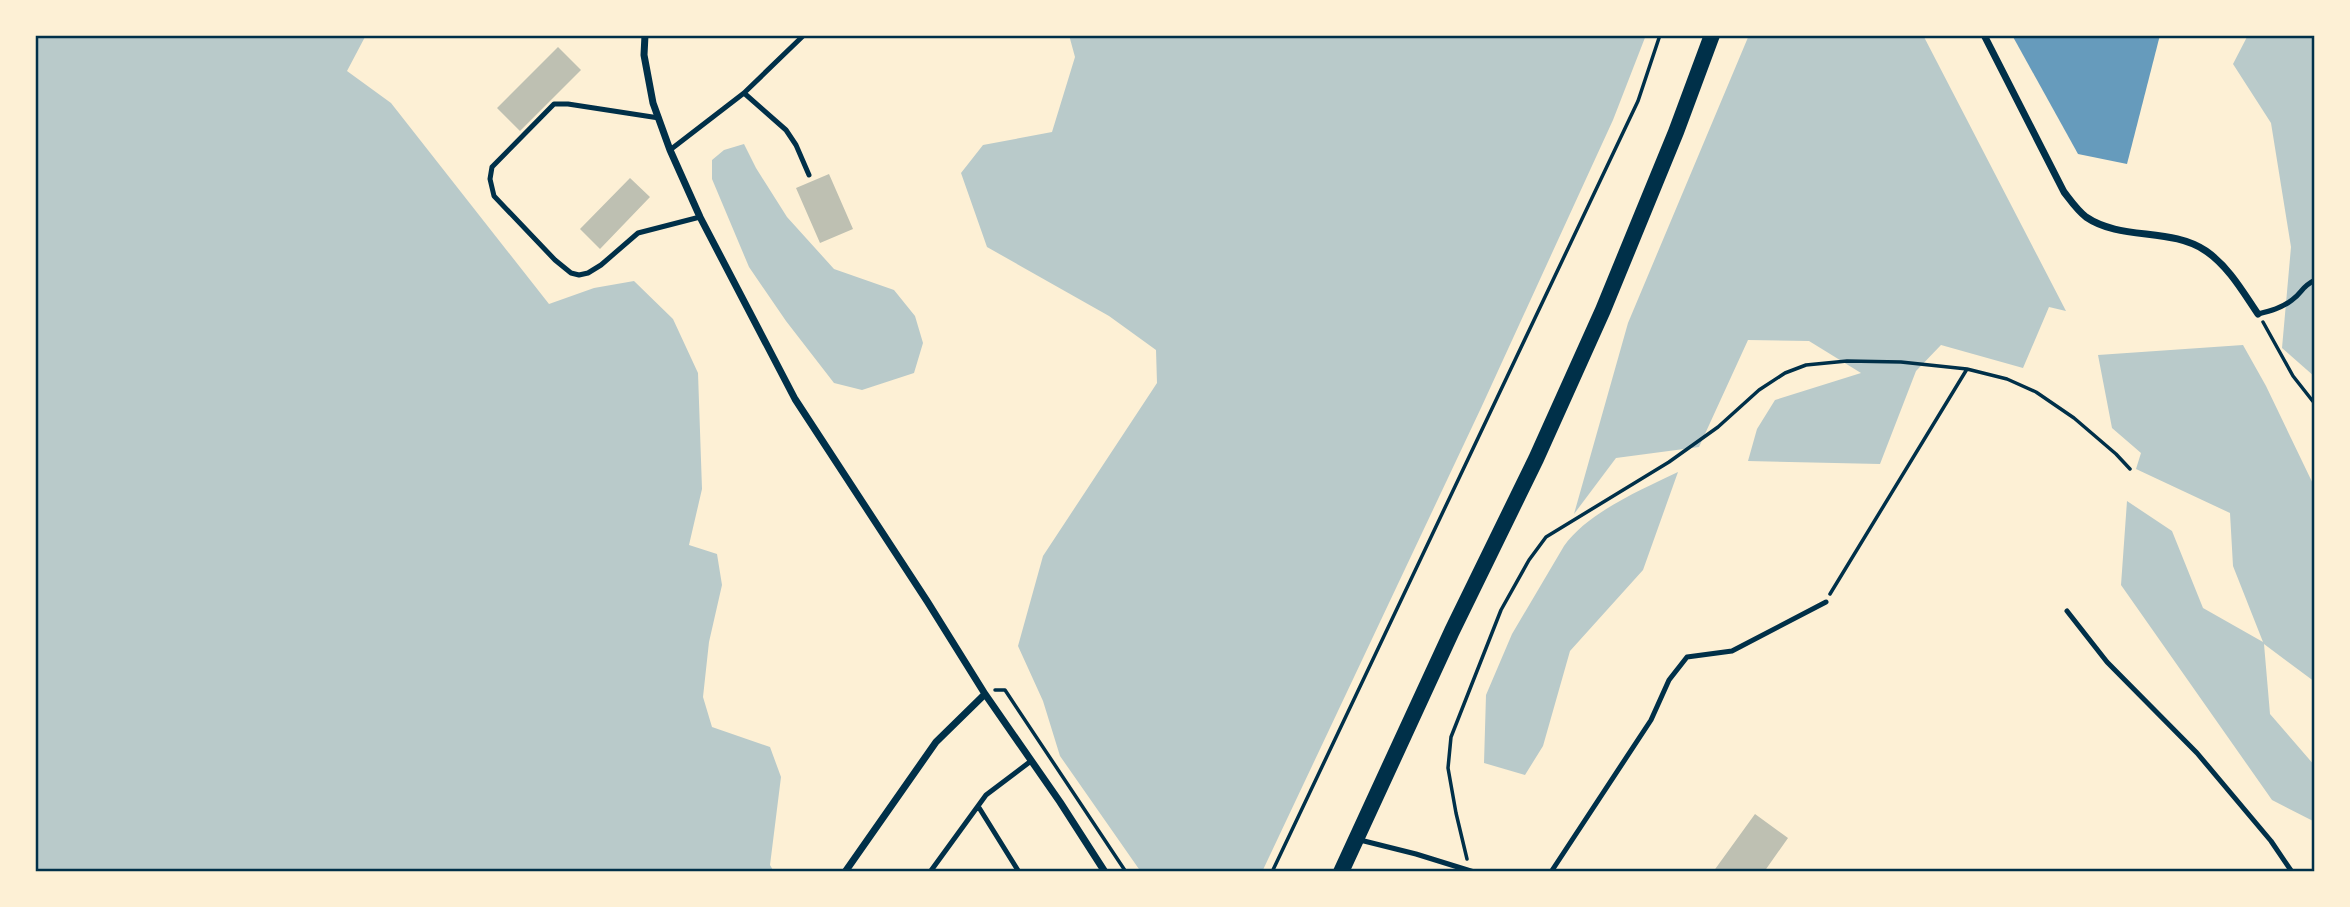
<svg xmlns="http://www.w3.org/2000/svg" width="2350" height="907" font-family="'Zilla Slab',serif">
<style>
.green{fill:#b9caca}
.water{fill:#669bbc}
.building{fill:#bec0b2}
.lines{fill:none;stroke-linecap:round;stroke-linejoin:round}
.path{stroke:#003049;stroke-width:3.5}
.service{stroke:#003049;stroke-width:5}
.minor{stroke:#003049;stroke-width:7}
.trunk{stroke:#003049;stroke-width:16}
.neatline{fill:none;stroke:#003049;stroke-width:2.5}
</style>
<rect width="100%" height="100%" fill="#fdf0d5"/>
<path class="green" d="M35,35h331l-19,36 44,32 158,201 45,-16 40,-7 39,38 25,54 4,116 -13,56 28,9 5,31 -13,57 -6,55 9,30 58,20 11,30 -11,88 4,7h-739z
M1069,35h577l-33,85 -132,288 -219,464h-121l-81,-116 -17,-55 -25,-55 25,-90 114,-173 -1,-33 -47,-34 -122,-69 -26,-74 22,-28 69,-13 23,-75z
M1749,35h174l143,276 -17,-4 -26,61 -82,-23 -25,26 -36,93 -132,-3 9,-32 18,-29 86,-27 -52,-32 -61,-1 -49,107 -83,11 -42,56 54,-191z
M2248,35h67v342l-33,-29 9,-101 -20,-124 -38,-59z
M744,144l12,24 31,49 47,52 60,21 21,26 8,27 -9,30 -52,17 -28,-7 -48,-62 -37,-54 -37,-88v-19l12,-10z
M2243,345l23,41 49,102v194l-51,-38 6,70 45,52v56l-43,-22 -151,-215 6,-84 45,30 31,77 60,34 -30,-76 -3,-53 -94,-44 5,-16 -29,-25 -14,-73z
M1678,472l-35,98 -73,81 -27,95 -18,29 -41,-12 2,-68 26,-61 52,-88c24,-34 77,-56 114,-74z"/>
<path class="water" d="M2012,35h148l-33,129 -49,-10z"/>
<path class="building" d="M558,47l23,23 -61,61 -23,-23z
M829,174l24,55 -33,14 -24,-55z
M630,178l20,19 -50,52 -20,-20z
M1755,814l33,24 -24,34h-51z"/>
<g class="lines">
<path class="path" d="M2263,322l30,54 22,28
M1830,594l137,-225
M995,690h10l121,182
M1467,859l-11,-46 -8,-45 3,-31 50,-127 28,-50 17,-23 123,-75 49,-35 41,-37 26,-17 21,-8 41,-4 54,1 66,7 40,10 29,13 38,26 42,36 14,15
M1272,872l366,-771 22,-66"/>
<path class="service" d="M744,93l42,37 10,15 13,30
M659,118l-91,-14h-14l-62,63 -2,12 4,17 61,64 16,13 8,2 9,-2 13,-8 37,-32 62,-16
M670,150l74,-57 60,-58
M2258,314c12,-3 24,-6 34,-14 11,-8 9,-13 23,-20
M2067,611l40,51 90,91 74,88 21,31
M978,806l41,66
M1360,840l56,14 58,18
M930,872l56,-77 45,-34
M1551,872l100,-152 18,-40 18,-23 45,-6 94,-49"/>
<path class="minor" d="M645,35l-1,20 9,48 17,47 30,67 95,182 132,202 58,93 75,108 45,70
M1984,35l80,157c7,9 13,18 22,25 35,24 85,10 120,34 23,16 37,41 52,63
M845,872l91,-130 49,-48"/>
<path class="trunk" d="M1341,872l111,-241 84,-172 67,-149 73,-178 36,-97"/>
</g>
<rect width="2350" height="907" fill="none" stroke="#fdf0d5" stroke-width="74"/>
<rect x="37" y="37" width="2276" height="833" class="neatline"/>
</svg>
